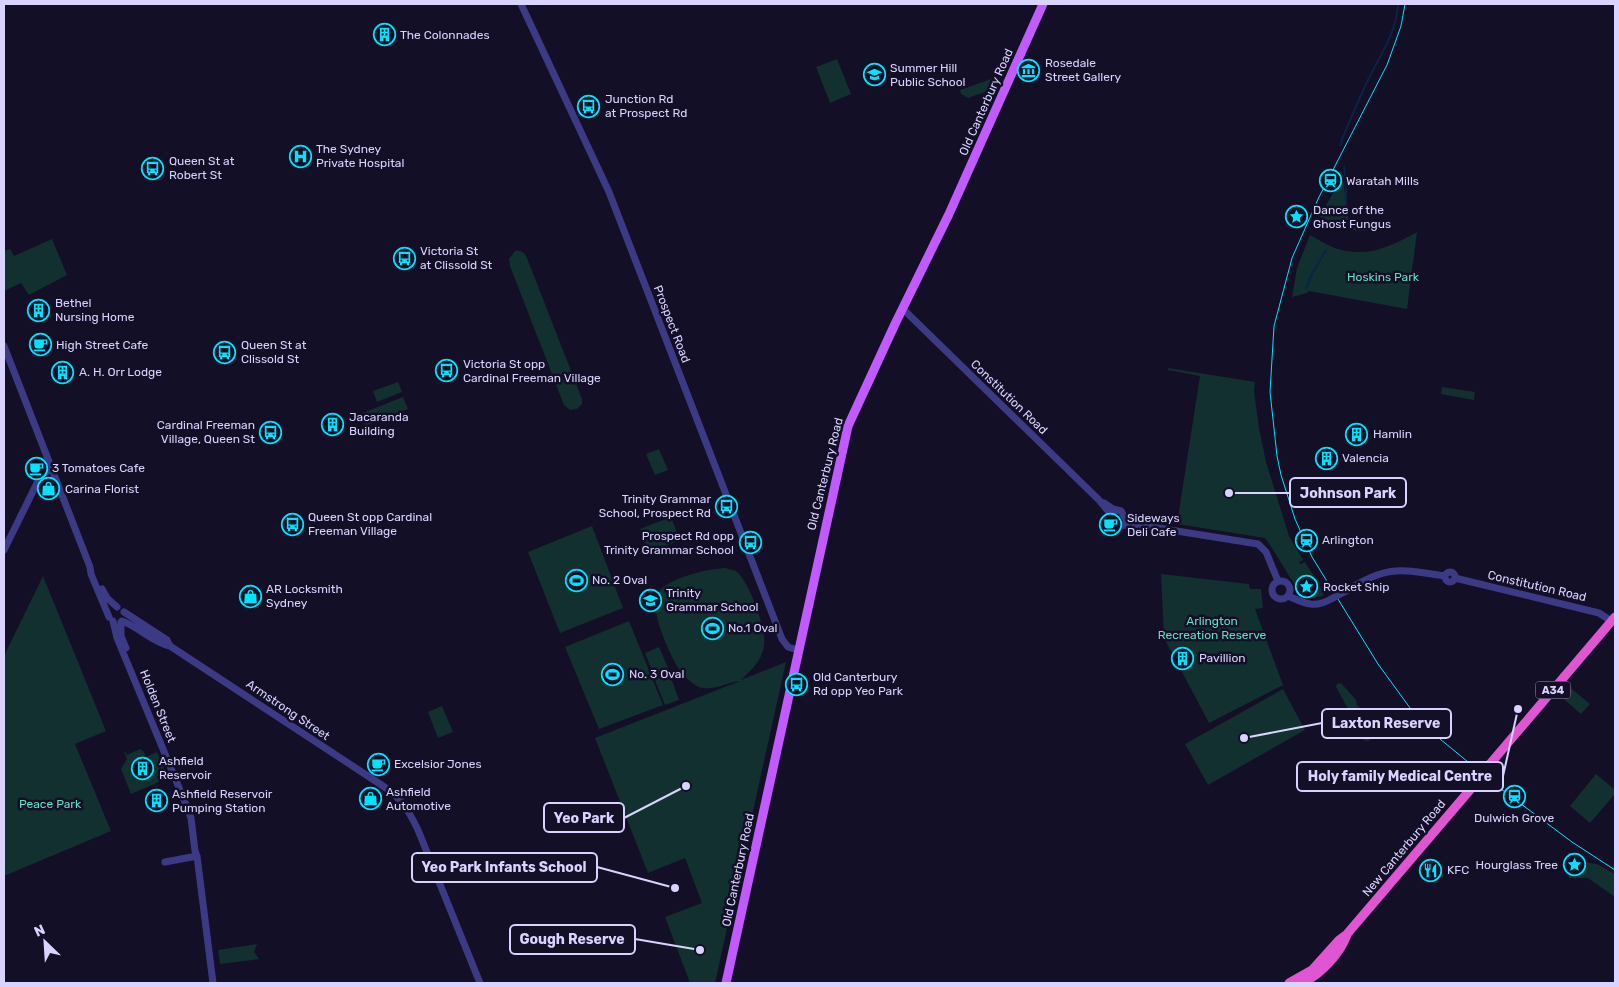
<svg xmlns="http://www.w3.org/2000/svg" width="1619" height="987" font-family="Rubik,sans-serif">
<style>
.green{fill:#12302f}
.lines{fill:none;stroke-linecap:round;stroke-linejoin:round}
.stream{stroke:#0c2248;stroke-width:2}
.tertiary{stroke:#3d3a85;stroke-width:7}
.primary{stroke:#c25bff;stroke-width:9}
.trunk{stroke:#e055d1;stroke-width:9}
.tram{stroke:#00e5ff;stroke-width:1}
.tertiary-bridge{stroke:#3d3a85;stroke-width:7}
.trunk-bridge{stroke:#e055d1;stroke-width:9}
.labels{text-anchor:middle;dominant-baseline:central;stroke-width:5;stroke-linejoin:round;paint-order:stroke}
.shield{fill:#130f26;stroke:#9e99be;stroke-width:1}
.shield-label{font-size:11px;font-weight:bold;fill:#d9d4ff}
.poi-label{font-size:12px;fill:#d9d4ff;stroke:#130f26;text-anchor:start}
.street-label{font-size:12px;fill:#d9d4ff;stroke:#130f26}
.park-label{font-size:12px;fill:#5fe0c0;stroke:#130f26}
.leader{fill:none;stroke:#d9d4ff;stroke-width:2}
.callout-dot{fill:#d9d4ff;stroke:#130f26;stroke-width:2}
.callout{fill:#130f26;stroke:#d9d4ff;stroke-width:2}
.callout-label{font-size:14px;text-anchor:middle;font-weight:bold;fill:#d9d4ff}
</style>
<rect width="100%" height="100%" fill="#130f26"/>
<path class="green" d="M837,59l14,35 -21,9 -14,-36z
M1003,70l-7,18 -28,10 -7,-4 -1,-4 34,-12 -1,-4z
M1342,176l3,18v16l4,9 38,8c-31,8 -40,3 -67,-10z
M1417,232l-10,77 -98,-18 -2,2 -15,4 5,-29 13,-33c9,5 18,11 28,14 31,9 53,-3 79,-17z
M52,239l15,36 -38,20 -8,-12 -17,8v-40l6,-2 4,7z
M515,251c7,-1 10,2 12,7l55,141v5l-5,5 -7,1 -6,-5 -54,-139 -1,-7z
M1168,368l87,14 -1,9 5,37 7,34 23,74 14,24 -4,2 1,2 5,-2 9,14 10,19c-6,3 -13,4 -19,1 -9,-5 -31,-47 -40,-58l-88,-14 23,-148 -32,-6z
M398,382l4,10 -25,10 -4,-11z
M1442,387l33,5 -1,8 -33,-6z
M403,397l5,12 -43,17 -5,-12z
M659,449l9,21 -13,5 -9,-21z
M671,517l9,23 -31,13 -9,-24z
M592,526l31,82 -63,25 -32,-81z
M725,568c3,1 8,2 11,3 13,10 31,58 28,75 -2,15 -13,24 -23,34l45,-18 -71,321h-25l-25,-66 37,-14 -17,-45 -37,15 -53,-135 145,-57c-13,1 -27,11 -41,6 -9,-4 -17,-13 -22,-21 -8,-14 -29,-58 -19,-73 11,-16 50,-24 67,-25z
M1161,574l88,10 1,5h11l2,19 -8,1 28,76 -74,38 -45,-85z
M43,576l63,155 -31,13 36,87 -107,45v-220z
M629,621l34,84 -64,24 -34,-82z
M659,647l10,23 -15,6 -9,-23z
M669,672l10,28 -14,5 -11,-27z
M1341,683l15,17 1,5 4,4 1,4 -2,7 10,14v6l-3,1 -5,-2 -5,-6v-7l-7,-12 -3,-7 -11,-20 1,-3z
M1567,685l23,19 -9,10 -22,-19z
M1283,689l22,41 -97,55 -23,-41z
M442,706l11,26 -15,6 -10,-26z
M140,749l4,3 2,5 11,-5 10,23 -6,6 -30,13 -10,-25 6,-10 -3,-7h1l2,3z
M1596,774l19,16v4l-25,29 -20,-17z
M1568,852l14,10 15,2 18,10v23l-27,-19h-19z
M257,944l-3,8 5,7 -39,5 -2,-14z"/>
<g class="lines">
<path class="stream" d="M1341,145l1,-6c9,-20 17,-41 27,-61 12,-24 28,-47 29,-74
M1344,166l2,25v19
M1306,288l6,-14 14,-24"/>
<path class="tertiary" d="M521,4l88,188 173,447 6,8 10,3
M903,309l196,191 14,17
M4,346l86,221 1,7 18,43
M1104,503l9,6 8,2 6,10 12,4 119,19 8,8 12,29
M1113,515l1,5c7,5 12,7 22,6
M4,550l34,-69 6,-8 8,-4
M1445 577a5 5 0 1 1 10 0a5 5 0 1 1-10 0Z
M1455,578l144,35 12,8
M1272 590a9 9 0 1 1 18 0a9 9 0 1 1-18 0Z
M102,589l5,9 10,9
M1346,591c41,-26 53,-22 99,-15
M1288,596c18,8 26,13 45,2
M124,612l43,28 3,6
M113,621l4,17 70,169 4,11 4,33 2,5 16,127
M122,621c17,6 30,21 48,25l213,140c19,13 25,23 35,44l62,153
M121,622v14l5,12
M165,862l32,-6"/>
<path class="primary" d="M726,983l122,-557 47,-102 54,-110 94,-210"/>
<path class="trunk" d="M1490,764l125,-147
M1289,983l23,-13 27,-30 8,-6 128,-150
M1303,983c18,-9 37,-29 44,-48"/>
<path class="tram" d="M1405,4l-4,22 -14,39 -68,132 -27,61 -18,68 -4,66 7,64 4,19 14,44 17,38 66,107 35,48 27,27 61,50 71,53 43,28"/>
<path class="tertiary-bridge" d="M1333,598l13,-7"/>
<path class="trunk-bridge" d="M1475,784l15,-20"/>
</g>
<defs>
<symbol id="building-ring" viewBox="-11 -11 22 22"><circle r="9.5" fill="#130f26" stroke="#00e5ff" stroke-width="1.5"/><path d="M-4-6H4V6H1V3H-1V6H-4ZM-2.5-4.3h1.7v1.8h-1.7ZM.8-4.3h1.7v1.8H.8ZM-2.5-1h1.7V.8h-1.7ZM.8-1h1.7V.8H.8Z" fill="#00e5ff"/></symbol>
<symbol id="museum-ring" viewBox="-11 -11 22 22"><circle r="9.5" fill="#130f26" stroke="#00e5ff" stroke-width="1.5"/><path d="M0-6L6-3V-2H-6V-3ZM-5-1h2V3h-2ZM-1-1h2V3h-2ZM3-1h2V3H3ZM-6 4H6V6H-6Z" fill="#00e5ff"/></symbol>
<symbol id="school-ring" viewBox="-11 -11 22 22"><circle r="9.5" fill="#130f26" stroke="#00e5ff" stroke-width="1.5"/><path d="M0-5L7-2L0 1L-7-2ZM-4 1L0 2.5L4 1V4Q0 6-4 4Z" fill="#00e5ff"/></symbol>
<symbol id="bus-ring" viewBox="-11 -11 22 22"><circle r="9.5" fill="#130f26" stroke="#00e5ff" stroke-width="1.5"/><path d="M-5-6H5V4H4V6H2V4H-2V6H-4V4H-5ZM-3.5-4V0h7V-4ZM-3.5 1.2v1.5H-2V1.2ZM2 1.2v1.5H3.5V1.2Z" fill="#00e5ff"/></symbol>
<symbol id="hospital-ring" viewBox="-11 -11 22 22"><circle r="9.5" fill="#130f26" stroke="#00e5ff" stroke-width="1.5"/><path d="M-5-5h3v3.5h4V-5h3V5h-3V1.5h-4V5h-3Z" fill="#00e5ff"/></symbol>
<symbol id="station-ring" viewBox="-11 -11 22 22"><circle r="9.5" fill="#130f26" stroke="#00e5ff" stroke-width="1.5"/><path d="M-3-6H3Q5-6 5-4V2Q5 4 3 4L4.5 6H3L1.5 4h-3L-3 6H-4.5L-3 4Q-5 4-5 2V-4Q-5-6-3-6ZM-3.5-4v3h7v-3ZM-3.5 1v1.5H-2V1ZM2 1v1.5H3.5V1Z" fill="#00e5ff"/></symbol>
<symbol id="sight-ring" viewBox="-11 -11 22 22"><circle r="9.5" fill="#130f26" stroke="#00e5ff" stroke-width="1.5"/><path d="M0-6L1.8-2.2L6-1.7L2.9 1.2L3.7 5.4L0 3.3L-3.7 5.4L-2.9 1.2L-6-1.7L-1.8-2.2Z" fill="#00e5ff"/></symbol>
<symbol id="cafe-ring" viewBox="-11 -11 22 22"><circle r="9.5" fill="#130f26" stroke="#00e5ff" stroke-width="1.5"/><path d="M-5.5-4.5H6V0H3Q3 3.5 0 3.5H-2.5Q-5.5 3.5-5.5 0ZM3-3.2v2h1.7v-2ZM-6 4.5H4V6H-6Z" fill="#00e5ff"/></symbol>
<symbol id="shop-ring" viewBox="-11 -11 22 22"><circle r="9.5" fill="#130f26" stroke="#00e5ff" stroke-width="1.5"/><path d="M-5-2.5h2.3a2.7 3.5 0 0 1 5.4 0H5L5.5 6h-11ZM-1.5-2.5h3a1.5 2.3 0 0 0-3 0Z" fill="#00e5ff"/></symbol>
<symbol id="stadium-ring" viewBox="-11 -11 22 22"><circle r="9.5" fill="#130f26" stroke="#00e5ff" stroke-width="1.5"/><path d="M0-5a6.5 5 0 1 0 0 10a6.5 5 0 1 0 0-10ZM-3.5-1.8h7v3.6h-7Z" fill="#00e5ff"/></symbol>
<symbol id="restaurant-ring" viewBox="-11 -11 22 22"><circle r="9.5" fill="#130f26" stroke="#00e5ff" stroke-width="1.5"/><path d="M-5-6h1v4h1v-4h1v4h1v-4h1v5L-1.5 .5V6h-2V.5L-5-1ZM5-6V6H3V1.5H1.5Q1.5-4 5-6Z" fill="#00e5ff"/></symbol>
</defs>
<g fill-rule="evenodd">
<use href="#building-ring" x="372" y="22" width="25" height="25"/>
<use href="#museum-ring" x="1016" y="58" width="25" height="25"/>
<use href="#school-ring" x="862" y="62" width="25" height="25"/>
<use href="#bus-ring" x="576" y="94" width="25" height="25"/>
<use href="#hospital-ring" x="288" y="144" width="25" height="25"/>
<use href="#bus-ring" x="140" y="156" width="25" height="25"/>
<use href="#station-ring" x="1318" y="168" width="25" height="25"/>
<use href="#sight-ring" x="1284" y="204" width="25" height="25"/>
<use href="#bus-ring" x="392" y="246" width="25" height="25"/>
<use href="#building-ring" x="26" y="298" width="25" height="25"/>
<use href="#cafe-ring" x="28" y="332" width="25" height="25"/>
<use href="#bus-ring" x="212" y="340" width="25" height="25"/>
<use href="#bus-ring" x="434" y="358" width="25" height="25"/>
<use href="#building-ring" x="50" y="360" width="25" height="25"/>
<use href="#building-ring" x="320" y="412" width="25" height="25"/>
<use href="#bus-ring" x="258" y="420" width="25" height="25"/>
<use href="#building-ring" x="1344" y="422" width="25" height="25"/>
<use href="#building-ring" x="1314" y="446" width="25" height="25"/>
<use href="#cafe-ring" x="24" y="456" width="25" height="25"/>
<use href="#shop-ring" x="36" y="476" width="25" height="25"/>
<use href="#bus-ring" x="714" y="494" width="25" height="25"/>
<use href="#bus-ring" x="280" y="512" width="25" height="25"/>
<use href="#cafe-ring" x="1098" y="512" width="25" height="25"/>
<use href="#station-ring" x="1294" y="528" width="25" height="25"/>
<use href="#bus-ring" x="738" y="530" width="25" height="25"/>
<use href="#stadium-ring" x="564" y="568" width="25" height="25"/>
<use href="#sight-ring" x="1294" y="574" width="25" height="25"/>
<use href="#shop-ring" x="238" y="584" width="25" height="25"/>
<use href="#school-ring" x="638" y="588" width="25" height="25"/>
<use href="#stadium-ring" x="700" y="616" width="25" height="25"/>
<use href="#building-ring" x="1170" y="646" width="25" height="25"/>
<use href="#stadium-ring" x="600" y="662" width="25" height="25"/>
<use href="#bus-ring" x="784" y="672" width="25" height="25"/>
<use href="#cafe-ring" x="366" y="752" width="25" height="25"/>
<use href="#building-ring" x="130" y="756" width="25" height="25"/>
<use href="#station-ring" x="1502" y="784" width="25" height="25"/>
<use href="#shop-ring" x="358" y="786" width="25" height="25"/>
<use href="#building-ring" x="144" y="788" width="25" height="25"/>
<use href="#sight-ring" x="1562" y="852" width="25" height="25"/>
<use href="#restaurant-ring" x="1418" y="858" width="25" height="25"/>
</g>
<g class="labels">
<rect class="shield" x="1535.5" y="681.5" width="35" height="17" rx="4"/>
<g class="shield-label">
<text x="1553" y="690">A34</text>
</g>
<g class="poi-label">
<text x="400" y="35">The Colonnades</text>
<text x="1045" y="63">Rosedale<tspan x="1045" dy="14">Street Gallery</tspan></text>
<text x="890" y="68">Summer Hill<tspan x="890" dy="14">Public School</tspan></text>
<text x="605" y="99">Junction Rd<tspan x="605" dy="14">at Prospect Rd</tspan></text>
<text x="316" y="149">The Sydney<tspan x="316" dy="14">Private Hospital</tspan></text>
<text x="169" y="161">Queen St at<tspan x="169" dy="14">Robert St</tspan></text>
<text x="1346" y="181">Waratah Mills</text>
<text x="1313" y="210">Dance of the<tspan x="1313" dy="14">Ghost Fungus</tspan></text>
<text x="420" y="251">Victoria St<tspan x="420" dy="14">at Clissold St</tspan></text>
<text x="55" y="303">Bethel<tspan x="55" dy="14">Nursing Home</tspan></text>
<text x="56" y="345">High Street Cafe</text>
<text x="241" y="345">Queen St at<tspan x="241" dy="14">Clissold St</tspan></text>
<text x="463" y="364">Victoria St opp<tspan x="463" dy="14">Cardinal Freeman Village</tspan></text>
<text x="79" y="372">A. H. Orr Lodge</text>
<text x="349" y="417">Jacaranda<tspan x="349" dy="14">Building</tspan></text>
<text x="255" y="425" text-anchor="end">Cardinal Freeman<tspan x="255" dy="14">Village, Queen St</tspan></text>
<text x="1373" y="434">Hamlin</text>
<text x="1342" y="458">Valencia</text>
<text x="52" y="468">3 Tomatoes Cafe</text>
<text x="65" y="489">Carina Florist</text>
<text x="711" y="499" text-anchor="end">Trinity Grammar<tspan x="711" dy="14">School, Prospect Rd</tspan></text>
<text x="308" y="517">Queen St opp Cardinal<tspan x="308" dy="14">Freeman Village</tspan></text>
<text x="1127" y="518">Sideways<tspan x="1127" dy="14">Deli Cafe</tspan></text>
<text x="734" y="536" text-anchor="end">Prospect Rd opp<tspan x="734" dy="14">Trinity Grammar School</tspan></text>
<text x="1322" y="540">Arlington</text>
<text x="592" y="580">No. 2 Oval</text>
<text x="1323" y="587">Rocket Ship</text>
<text x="266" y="589">AR Locksmith<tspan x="266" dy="14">Sydney</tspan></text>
<text x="666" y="593">Trinity<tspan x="666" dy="14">Grammar School</tspan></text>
<text x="728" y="628">No.1 Oval</text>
<text x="1199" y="658">Pavillion</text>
<text x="629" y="674">No. 3 Oval</text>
<text x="813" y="677">Old Canterbury<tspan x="813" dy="14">Rd opp Yeo Park</tspan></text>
<text x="159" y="761">Ashfield<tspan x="159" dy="14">Reservoir</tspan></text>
<text x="394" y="764">Excelsior Jones</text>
<text x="386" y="792">Ashfield<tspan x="386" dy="14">Automotive</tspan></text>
<text x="172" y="794">Ashfield Reservoir<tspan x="172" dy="14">Pumping Station</tspan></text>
<text x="1514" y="818" text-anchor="middle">Dulwich Grove</text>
<text x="1558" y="865" text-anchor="end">Hourglass Tree</text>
<text x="1447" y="870">KFC</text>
</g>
<g class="street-label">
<text transform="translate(986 102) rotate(-66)">Old Canterbury Road</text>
<text transform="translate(672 324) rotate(69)">Prospect Road</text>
<text transform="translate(1009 397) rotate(44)">Constitution Road</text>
<text transform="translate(825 474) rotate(-76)">Old Canterbury Road</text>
<text transform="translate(1537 586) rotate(13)">Constitution Road</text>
<text transform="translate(158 706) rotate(68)">Holden Street</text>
<text transform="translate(288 710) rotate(34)">Armstrong Street</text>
<text transform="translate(1404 848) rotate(-50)">New Canterbury Road</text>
<text transform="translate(738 870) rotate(-78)">Old Canterbury Road</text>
</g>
<g class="park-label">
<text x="1383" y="277">Hoskins Park</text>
<text x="1212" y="621">Arlington<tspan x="1212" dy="14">Recreation Reserve</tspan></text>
<text x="50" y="804">Peace Park</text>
</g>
</g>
<path class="leader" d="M1229 493L1290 493M1244 738L1322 723M1518 709L1503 776M686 786L624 818M675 888L597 867M700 950L635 939"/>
<g class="callout-dot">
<circle cx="1229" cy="493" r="5"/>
<circle cx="1244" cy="738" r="5"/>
<circle cx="1518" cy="709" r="5"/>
<circle cx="686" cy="786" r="5"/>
<circle cx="675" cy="888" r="5"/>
<circle cx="700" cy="950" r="5"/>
</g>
<g class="callout">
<rect x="1290" y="478" width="116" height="29" rx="5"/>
<rect x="1322" y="709" width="129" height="29" rx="5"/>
<rect x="1297" y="762" width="206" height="29" rx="5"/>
<rect x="544" y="803" width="80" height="29" rx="5"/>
<rect x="412" y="853" width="185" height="29" rx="5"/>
<rect x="510" y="925" width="125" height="29" rx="5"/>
</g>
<g class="callout-label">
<text x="1348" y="498">Johnson Park</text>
<text x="1386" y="728">Laxton Reserve</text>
<text x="1400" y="781">Holy family Medical Centre</text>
<text x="584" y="823">Yeo Park</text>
<text x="504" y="872">Yeo Park Infants School</text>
<text x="572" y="944">Gough Reserve</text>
</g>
<rect width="1619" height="987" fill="none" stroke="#d9d4ff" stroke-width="10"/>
<g transform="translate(45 942) rotate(335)" stroke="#130f26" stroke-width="4" paint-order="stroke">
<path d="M0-4L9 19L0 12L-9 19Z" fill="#d9d4ff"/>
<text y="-8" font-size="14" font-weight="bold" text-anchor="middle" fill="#d9d4ff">N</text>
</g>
</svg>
